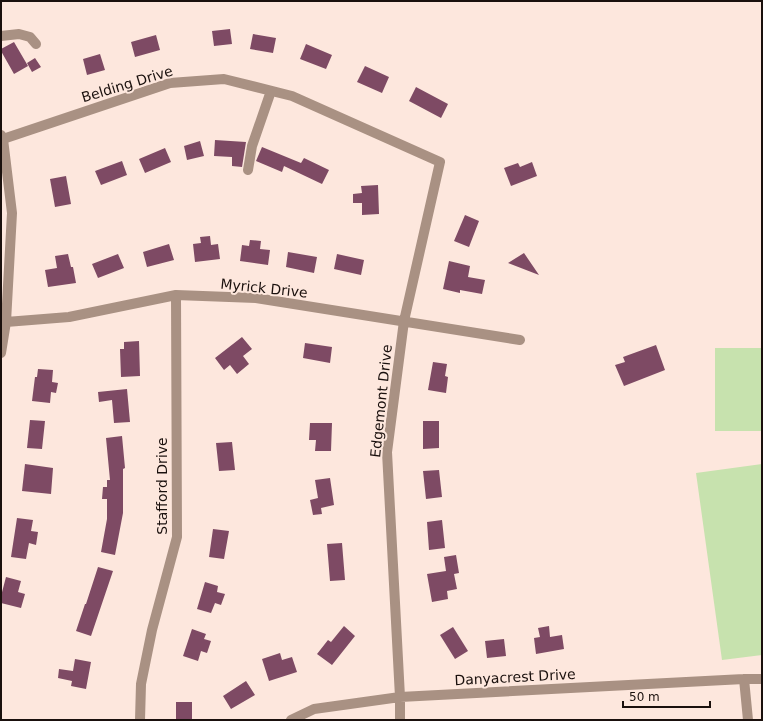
<svg xmlns="http://www.w3.org/2000/svg" width="763" height="721" font-family="'DejaVu Sans',sans-serif">
<style>
.green{fill:#c7e2ae}
.building{fill:#7e4a64}
.lines{fill:none;stroke-linecap:round;stroke-linejoin:round}
.minor{stroke:#a99183;stroke-width:10}
.labels{text-anchor:middle;dominant-baseline:central;stroke-width:4;stroke-linejoin:round;paint-order:stroke}
.street-label{font-size:14px;fill:#1a100d;stroke:#fde7dd}
</style>
<rect width="100%" height="100%" fill="#fde7dd"/>
<path class="green" d="M715,348h47v83h-47z
M762,464v191l-40,5 -26,-187z"/>
<path class="building" d="M230,29l2,15 -18,2 -2,-15z
M253,34l23,4 -3,15 -23,-4z
M156,35l4,15 -25,7 -4,-15z
M14,42l14,24 -14,8 -13,-23v-2z
M306,44l26,11 -6,14 -26,-10z
M100,54l5,16 -18,5 -4,-16z
M35,58l6,9 -9,5 -5,-9z
M365,66l24,11 -7,16 -25,-11z
M416,87l32,17 -7,14 -32,-17z
M215,140l31,2 -4,25 -10,-1v-9l-18,-1z
M200,141l4,15 -17,4 -3,-14z
M262,147l39,16 3,-5 25,12 -7,14 -38,-18 -2,6 -26,-11z
M165,148l6,14 -26,11 -6,-14z
M122,161l5,14 -26,10 -6,-14z
M532,162l5,14 -26,10 -7,-18 14,-5 2,4z
M66,176l5,28 -16,3 -5,-28z
M378,185l1,29 -17,1v-12h-9v-9l9,-1 -1,-7z
M465,215l14,6 -10,26 -15,-6z
M210,236l1,9 7,-1 2,15 -25,3 -2,-18 8,-1 -1,-6z
M250,240l11,1 -1,8 10,1 -2,15 -28,-4 2,-16 7,1z
M169,244l5,16 -27,7 -4,-15z
M288,252l29,5 -3,16 -28,-6z
M524,253l15,22 -31,-12z
M68,254l3,13h2l3,16 -28,4 -3,-17 12,-2 -2,-12z
M118,254l6,14 -26,10 -6,-14z
M337,254l27,6 -3,15 -27,-6z
M449,261l21,5 -2,11 17,3 -3,14 -22,-4v3l-17,-4z
M242,337l10,12 -9,7 6,8 -12,10 -7,-9 -6,5 -9,-12z
M139,341l1,35 -19,1 -1,-28h4v-7z
M305,343l27,4 -2,16 -27,-5z
M656,345l9,25 -41,16 -9,-21 10,-3 -2,-5z
M433,362l14,2 -2,12 3,1 -2,16 -18,-3z
M38,369l15,1 -1,12 6,1 -2,10 -5,-1 -1,11 -18,-2 3,-24h2z
M127,389l3,33 -16,1 -2,-23 -13,2 -1,-10z
M30,420l15,1 -3,28 -15,-1z
M423,421h16v27l-16,1z
M310,423h22l-1,28h-16l1,-11h-7z
M122,436l3,32 -2,1v44l-8,42 -14,-3 6,-33v-20h-5l1,-12h4v-7h3l-4,-42z
M232,442l3,28 -16,1 -3,-28z
M25,464l28,4 -2,26 -29,-3z
M439,470l3,27 -16,2 -3,-28z
M330,478l4,27 -13,3 1,6 -9,1 -3,-15 8,-2 -3,-18z
M17,518l16,2 -2,11 7,1 -2,13 -7,-2 -3,16 -15,-2z
M442,520l3,28 -16,2 -2,-28z
M213,529l16,2 -5,28 -15,-2z
M342,543l3,37 -15,1 -3,-37z
M456,555l3,18 -5,1 3,15 -10,2 1,8 -16,3 -5,-28 19,-3 -2,-14z
M98,567l15,4 -22,65 -15,-5 9,-27h1z
M6,577l15,4 -3,11 7,2 -4,14 -20,-5v-7z
M205,582l13,4 -1,6 8,2 -4,11 -6,-2 -4,10 -14,-4z
M344,626l11,10 -23,29 -15,-11 11,-14 3,2z
M549,626l1,11 12,-2 2,14 -28,5 -2,-16 6,-1 -2,-9z
M453,627l15,24 -13,8 -15,-24z
M192,629l14,5 -2,5 7,2 -4,12 -6,-2 -3,10 -15,-5z
M504,639l2,17 -19,2 -2,-17z
M280,653l2,7 10,-3 5,15 -28,9 -7,-22z
M75,659l16,3 -5,27 -15,-3 1,-5 -14,-3 1,-9 14,2z
M246,681l9,14 -24,14 -8,-13z
M176,702h16v18h-16z"/>
<g class="lines">
<path class="minor" d="M1,36l18,-2 11,3 6,7
M1,135l2,4 9,74 -6,109 -5,31
M3,139l167,-56 54,-4 68,17 148,66 -36,159 -17,131 13,245v23
M248,170l4,-24 19,-55
M6,322l63,-5 107,-22 80,3 264,42
M744,679l4,41
M140,720l1,-36 11,-54 25,-93 -1,-242
M291,720l23,-11 86,-12 344,-18h18"/>
</g>
<g class="labels">
<g class="street-label">
<text transform="translate(127 84) rotate(-17)">Belding Drive</text>
<text transform="translate(264 288) rotate(6)">Myrick Drive</text>
<text transform="translate(381 401) rotate(-84)">Edgemont Drive</text>
<text transform="translate(162 486) rotate(-90)">Stafford Drive</text>
<text transform="translate(515 677) rotate(-3)">Danyacrest Drive</text>
</g>
</g>
<rect width="763" height="721" fill="none" stroke="#1a100d" stroke-width="4"/>
<path d="M623 701v6h87v-6" fill="none" stroke="#1a100d" stroke-width="2"/>
<text x="629" y="701" font-size="12" fill="#1a100d" stroke="#fde7dd" stroke-width="3" paint-order="stroke">50 m</text>
</svg>
